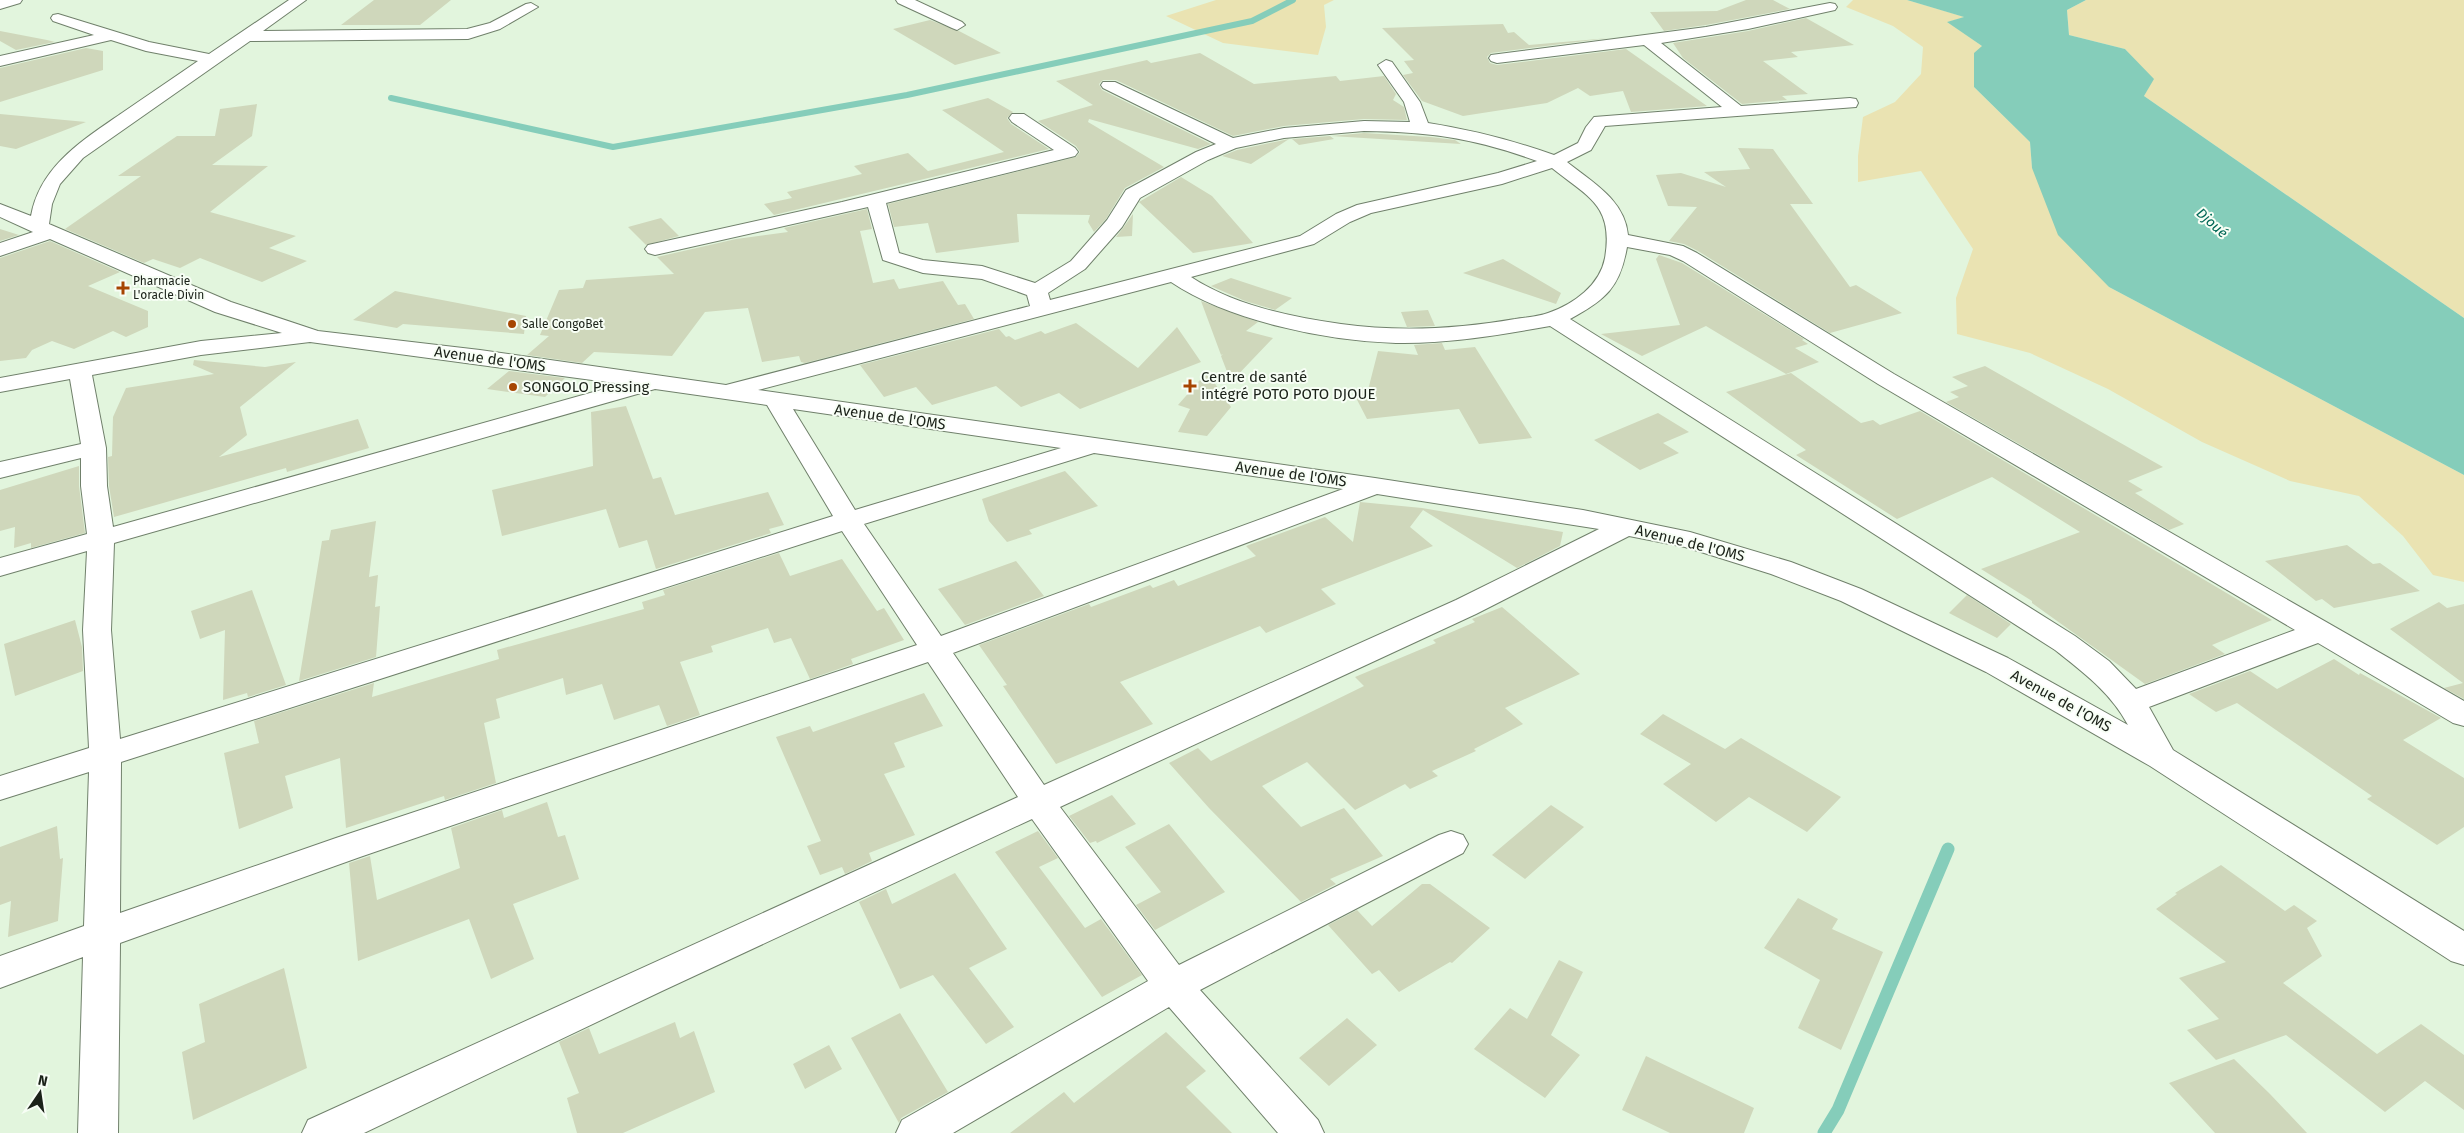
<svg xmlns="http://www.w3.org/2000/svg" width="2464" height="1133" font-family="'Fira Sans',sans-serif">
<style>
.green{fill:#eae3b2}
.water{fill:#85cdba}
.lines{fill:none;stroke-linecap:round;stroke-linejoin:round}
.stream-far1{stroke:#85cdba;stroke-width:6}
.stream{stroke:#85cdba;stroke-width:13}
.building{fill:#cfd7bb}
.minor-casing{stroke:#70806b;stroke-width:2}
.minor{fill:#fff;fill-rule:evenodd}
.poi-dot{fill:#a64502;stroke:#f7fef5;stroke-width:2}
.labels{text-anchor:middle;dominant-baseline:central;stroke-width:4;stroke-linejoin:round;paint-order:stroke}
.far-poi-label{font-size:12px;fill:#1b2219;stroke:#f7fef5;text-anchor:start}
.far-water-label{font-size:14px;font-style:italic;fill:#016756;stroke:#f7fef5}
.street-label{font-size:15px;fill:#1b2219;stroke:#f7fef5}
.poi-label{font-size:15px;fill:#1b2219;stroke:#f7fef5;text-anchor:start}
</style>
<rect width="100%" height="100%" fill="#e2f5dd"/>
<path class="green" d="M1216,0h118l-10,5 2,22 -8,28 -95,-12 -57,-27z
M1853,0h54l58,17 -17,5 34,24 -8,41 56,55 2,26 77,119 355,188v107l-31,-7 -30,-39 -44,-40 -69,-15 -88,-39 -94,-53 -78,-36 -73,-19 -1,-36 17,-49 -52,-78 -63,11v-26l5,-39 32,-15 26,-28 2,-27 -30,-21 -47,-19z
M2086,0h378v318l-320,-222 9,-17 -28,-30 -56,-14 -2,-25z"/>
<path class="water" d="M1907,0h179l-19,10 2,25 56,14 29,30 -10,17 320,222v157l-355,-188 -51,-52 -26,-67 -2,-26 -56,-55v-34l8,-7 -35,-24 17,-5z"/>
<g class="lines">
<path class="stream-far1" d="M391,98l222,49 294,-52 345,-74 41,-21"/>
<path class="stream" d="M1824,1133l14,-23 110,-261"/>
</g>
<path class="building" d="M374,0h77l-31,25h-79z
M1746,0h27l17,9 -84,16 -42,6 -14,-19 67,-1z
M1806,18l48,27 -63,7 7,5 -35,4 45,33 -26,2 5,4 -45,4 -59,-46 -10,-15 75,-12z
M930,20l29,11 42,22 -46,12 -62,-36z
M1503,24l5,9 6,-1 15,13 80,-7 -118,15 -4,4 3,6 7,2 129,-16 81,57 -76,6 -8,-21 -33,5 -12,-8 -31,15 -84,13 -41,-15 -19,-26 10,-2 -9,-12 10,-1 -32,-32z
M0,31l47,9 8,2 -39,8 -16,-9z
M86,48l17,3v19l-103,32v-34z
M1200,53l54,31 82,-8 4,5 44,-5 12,18 -3,6 11,7 3,13 -43,-1 -80,7 -51,10 -117,-56h-13l-4,4 3,6 109,54 -13,5 -109,-30 -1,3 76,45 -39,21 -19,31 -12,13 -6,-10 2,-7 -73,-1 2,28 -83,11 -8,-30 -34,4 -6,-23 188,-47 4,-5 -4,-6 -38,-25 55,-16 -37,-24 91,-21 4,3z
M988,98l25,14 -6,6 4,6 38,25 -275,66 -10,-11 28,-6 -5,-6 75,-18 -8,-8 54,-13 20,18 76,-19 -62,-42z
M257,104l-5,32 -40,29 56,1 -58,46 86,24 -27,12 38,13 -45,21 -62,-24 -20,10 -27,-9 -9,4 -79,-34 76,-53h-23l59,-40h38l5,-27z
M0,114l86,8 -70,27 -16,-3z
M1364,133l67,4 24,3 6,4 -130,-8z
M1330,136l4,3 -35,6 -7,-6z
M1289,139l-38,25 -29,-8 15,-6z
M1738,148l35,1 40,55h-23l60,83 6,-2 46,28 -72,20 -132,-82 -14,-7 -15,-3 28,-34 -29,-1 -12,-31 25,-2 45,14 -22,-15 46,-3z
M1181,177l31,19 41,47 -60,10 -54,-51z
M867,209l5,20 -12,2 13,52 21,-4 5,10 44,-8 15,24 7,-1 9,15 -169,44 -4,-1 -2,-6 -37,6 -14,-54 -43,4 -33,44 -78,-4 -12,11 -55,-8 22,-19 -9,-1 19,-45 24,-2 3,-8 88,-6 -17,-17 79,-18 52,-7 -4,-4z
M1133,214l-1,22 -16,1 7,-9z
M661,218l18,18 -33,9 -18,-18z
M0,229l19,6 -19,6z
M50,241l70,31 -32,14 60,25v16l-22,10 -13,-6 -39,18 -22,-8 -20,9 -6,8 -26,3v-103z
M1659,255l23,8 122,76 -2,1 6,4 -13,4 24,14 -33,12 -80,-48 -64,30 -41,-22 79,-9 -24,-66z
M1503,259l58,34 -5,11 -93,-31z
M1231,278l61,20 -17,12 -30,-9 -34,-15z
M395,291l131,25 -2,18 -121,-10 -6,4 -44,-8z
M1201,301l57,21 -12,9 27,7 -42,44 -10,-26 2,-2 -2,1z
M1428,310l7,16 -28,1 -6,-15z
M1076,323l62,45 39,-41 24,35 -121,47 -21,-16 -38,14 -25,-21 -64,19 -16,-18 -32,10 -24,-32 139,-36 7,8 3,-1 6,4 26,-9 4,3z
M1442,343l3,7 30,-3 57,91 -53,6 -20,-35 -92,10 -14,-27 15,-2 10,-39 40,4 -4,-10z
M194,360l71,7 31,-5 -56,45 7,28 -28,22 139,-38 11,29 -82,24 -1,-4 -172,49 -5,-31 -1,-29 4,-1 1,-39 13,-29 88,-14 -21,-9z
M1985,366l178,101 -35,14 15,9 -8,3 49,31 -15,6 -223,-128 13,-5 -9,-5 18,-6 -16,-9z
M509,371l56,7 -20,19 -58,-8z
M1207,372l24,35 -24,29 -29,-4 12,-23 -12,-4z
M1791,373l70,50 12,-3 7,5 40,-14 352,209 -60,25 13,9 -80,30 -113,-81v-2l-51,-32 99,-37 -88,-55 -95,42 -101,-64 10,-5 -80,-58z
M626,406l27,73 8,-2 14,38 93,-23 16,33 -15,4 2,4 -115,36 -9,-29 -28,8 -13,-39 -104,27 -10,-46 101,-24 -2,-54z
M1658,413l31,19 -26,11 16,10 -39,17 -46,-30z
M79,466v20l6,47 -54,15v-5l-17,5 1,-21 -15,4v-41z
M1065,471l33,35 -69,24 3,4 -25,8 -18,-21 -7,-22z
M1360,502l62,6 141,24 -3,14 -43,22 -94,-58 -13,17 23,19 -112,43 15,15 -70,29 -6,-7 -140,56 33,42 -97,40 -53,-78 4,-1 -28,-40 110,-41 2,3 59,-22 3,3 21,-8 4,6 78,-30 -10,-10 79,-29 28,25z
M376,521l-7,56 9,-2 -3,32 5,-1 -4,51 -77,24 23,-140 7,-1 2,-10z
M2347,545l26,19 7,-1 40,28 -86,17 -12,-9 -6,2 -51,-40z
M779,553l11,23 52,-17 35,52 7,-3 20,32 -53,19 2,5 -43,15 -19,-41 -17,5 -6,-15 -57,18 2,6 -33,10 20,53 -33,11 -8,-21 -45,15 -12,-36 -36,11 -3,-17 -67,21 4,19 -16,5 12,60 -51,17 -1,-4 -98,32 -6,-70 -55,18 8,32 -54,21 -15,-76 35,-10 -5,-22 120,-38 -2,14 127,-38 -2,-9 147,-41 -2,-7 23,-7 -2,-5z
M1016,561l28,35 -79,29 -27,-36z
M252,590l34,95 -38,12 -1,-4 -24,7 2,-70 -25,9 -9,-28z
M1967,595l44,29 -14,14 -48,-25z
M2439,602l8,6 17,-4v95l-20,-11 19,-5 -73,-54z
M1502,607l78,67 -75,34 18,16 -49,25 2,2 -44,20 6,5 -28,13 -5,-5 -50,26 -48,-48 -45,24 39,41 43,-19 39,48 -53,23 6,5 -35,18 -92,-94 -40,-45 29,-15 13,13 153,-75 -9,-9 81,-34 -3,-3 42,-18 -3,-3z
M75,620l7,27 1,24 -68,25 -11,-52z
M2334,659l25,16 1,-2 81,45 -38,22 61,38v49l-27,18 -70,-46 5,-3 -135,-93 -21,9 -27,-18 61,-23 27,18z
M924,693l19,33 -49,17 11,24 -21,7 31,61 -46,18 3,8 -27,13 -3,-7 -22,8 -13,-29 14,-5 -45,-104 34,-11 3,6z
M1663,714l62,35 16,-11 100,59 -34,35 -58,-35 -33,25 -53,-38 28,-20 -51,-30z
M1112,795l24,29 -39,19 -1,-2 -6,2 -21,-27z
M547,802l11,35 7,-2 14,44 -66,25 21,55 -43,20 -22,-60 -111,42 -9,-98 21,-7 7,44 83,-32 -9,-40 51,-18 2,8z
M1551,805l33,22 -59,52 -33,-24z
M1169,824l56,68 -70,38 -19,-25 25,-13 -36,-45z
M57,826l3,33 3,-1 -5,63 -50,16 3,-36 -11,4v-58z
M1038,831l20,27 -19,9 46,61 16,-9 41,56 -40,22 -107,-145z
M2221,865l64,46 9,-6 23,16 -10,7 15,28 -39,27 94,71 44,-30 43,31v55l-39,-29 -40,31 -99,-77 -70,25 -29,-30 32,-11 -40,-41 47,-16 -70,-53 21,-15 -2,-1z
M955,873l52,76 -38,19 45,59 -28,17 -53,-69 -33,14 -41,-87 27,-13 6,15z
M1422,884h8l60,44 -38,35 -2,-1 -51,30 -20,-22 -7,4 -44,-49 29,-15 15,16z
M1798,898l40,21 -6,10 51,23 -42,98 -43,-22 22,-48 -56,-32z
M1559,960l24,12 -32,63 29,20 -35,43 -71,-49 36,-41 17,11z
M284,968l23,100 -114,52 -11,-68 23,-10 -6,-38z
M900,1013l48,79 -47,26 -2,5 -48,-85z
M1347,1018l30,27 -48,41 -30,-28z
M675,1022l5,16 14,-7 21,61 -92,41h-46l-10,-35 12,-5 -20,-51 30,-14 10,26z
M1166,1032l40,39 -20,16 46,46h-222l54,-41 10,11z
M829,1045l13,24 -37,20 -12,-25z
M1646,1056l108,52 -10,25h-74l-48,-23z
M2234,1059l36,35 37,39h-92l-46,-50z"/>
<g class="lines">
<defs>
<path id="minor" d="M0,0h22l-2,3 -20,6z
M289,0h17l-43,31 204,-2 23,-6 36,-19 5,-1 7,4 -38,22 -32,10 -218,2 -167,117 -23,26 -8,20 -3,20 182,78 87,29 162,19 246,35 304,-79 -3,-11 -45,-16 -59,-6 -40,-13 -15,-53 -213,48 -7,-2 -3,-4 3,-4 194,-43 212,-52 -42,-28 -3,-4 3,-4h12l51,34 3,4 -3,4 -189,47 13,50 24,7 59,6 53,17 36,-22 36,-41 19,-30 70,-38 20,-8 -113,-56 -2,-3 2,-3h12l118,56 51,-10 80,-7 46,1 -6,-20 -26,-37 8,-5 6,2 28,40 8,21c44,7 84,17 126,32l24,-12 8,-16 8,-10 128,-10 -78,-62 -147,18 -6,-2 -2,-3 2,-3 215,-28 124,-24 5,1 2,3 -2,3 -87,19 -87,14 80,63 109,-8 6,1 2,4 -2,4 -251,19 -14,24 -24,12c25,20 58,38 61,73l55,11 14,7 197,121 570,327v25l-11,-3 -135,-80 -169,64 24,43 291,181v34l-13,-4 -301,-195 -164,-94 -145,-71 -70,-27 -86,-27 -56,-11 -153,78 -416,193 119,158 260,-130 12,-4 12,4 5,9 -5,9 -263,137 118,130 6,13h-46l-109,-126 -216,126h-57l6,-13 246,-139 -116,-162 -370,172 -298,142h-62l6,-13 710,-323 -90,-135 -568,195 -240,86 -2,190h-40l5,-176 -83,31v-32l84,-30 5,-154 -89,28v-24l89,-28 -6,-118 4,-79 -87,25v-18l87,-24 -6,-48v-28l-81,20v-16l81,-18 -11,-65 -70,13v-14l201,-37 81,-8 -67,-21 -165,-73 -50,17v-13l33,-11 -33,-15v-13l31,12c9,-50 52,-76 91,-103 25,-17 51,-35 76,-52l-52,-10 -35,-11 -111,26v-10l94,-21 -41,-14 -2,-3 2,-3 5,-1 91,28 60,12zM1364,131c67,1 110,7 173,30l-39,12 -141,32 -21,9 -36,22 -250,64 -2,-7 37,-24 37,-42 18,-29 68,-38 28,-12 48,-10zM1552,168c36,29 62,37 53,90 -5,27 -31,46 -57,55 -10,4 -23,4 -33,6 -57,10 -117,13 -174,5 -51,-7 -107,-19 -150,-47l123,-33 36,-22 21,-9 131,-29zM1627,247l43,8 13,6 195,123 417,246 -159,59 -27,-28 -34,-25 -505,-317c35,-19 50,-31 57,-72zM1171,282c58,39 155,59 225,61 51,1 104,-8 154,-17l505,324c28,22 56,43 73,75l-120,-67 -147,-69 -70,-27 -101,-30 -107,-22 -208,-32 -617,-88zM310,342l312,42 -509,143 -6,-41 -1,-38 -14,-73 109,-20zM655,389l112,16 66,111 -713,223 -9,-109 3,-87zM793,409l268,39 -206,62zM1094,453l249,36 -402,147 -77,-112zM1377,494l222,35 -143,71 -412,185 -91,-132zM842,531l75,114 -581,193 -216,75 1,-151z
M896,0h19l47,22 3,3 -8,5 -5,-2 -54,-25z"/>
</defs>
<use href="#minor" class="minor-casing"/>
<use href="#minor" class="minor"/>
</g>
<g class="poi-dot">
<path d="M120.5 280.5h5v5h5v5h-5v5h-5v-5h-5v-5h5z"/>
<circle cx="512" cy="324" r="5"/>
<path d="M1187.5 378.5h5v5h5v5h-5v5h-5v-5h-5v-5h5z"/>
<circle cx="513" cy="387" r="5"/>
</g>
<g class="labels">
<g class="far-poi-label">
<text x="133" y="281">Pharmacie<tspan x="133" dy="14">L'oracle Divin</tspan></text>
<text x="522" y="324">Salle CongoBet</text>
</g>
<g class="far-water-label">
<text transform="translate(2212 223) rotate(42)">Djoué</text>
</g>
<g class="street-label">
<text transform="translate(490 359) rotate(8)">Avenue de l'OMS</text>
<text transform="translate(890 417) rotate(8)">Avenue de l'OMS</text>
<text transform="translate(1291 474) rotate(8)">Avenue de l'OMS</text>
<text transform="translate(1690 543) rotate(14)">Avenue de l'OMS</text>
<text transform="translate(2061 701) rotate(29)">Avenue de l'OMS</text>
</g>
<g class="poi-label">
<text x="1201" y="377">Centre de santé<tspan x="1201" dy="17">intégré POTO POTO DJOUE</tspan></text>
<text x="523" y="387">SONGOLO Pressing</text>
</g>
</g>
<g transform="translate(40 1093) rotate(13)" stroke="#f7fef5" stroke-width="4" paint-order="stroke">
<path d="M0-4L9 19L0 12L-9 19Z" fill="#1b2219"/>
<text y="-8" font-size="14" font-weight="bold" text-anchor="middle" fill="#1b2219">N</text>
</g>
</svg>
